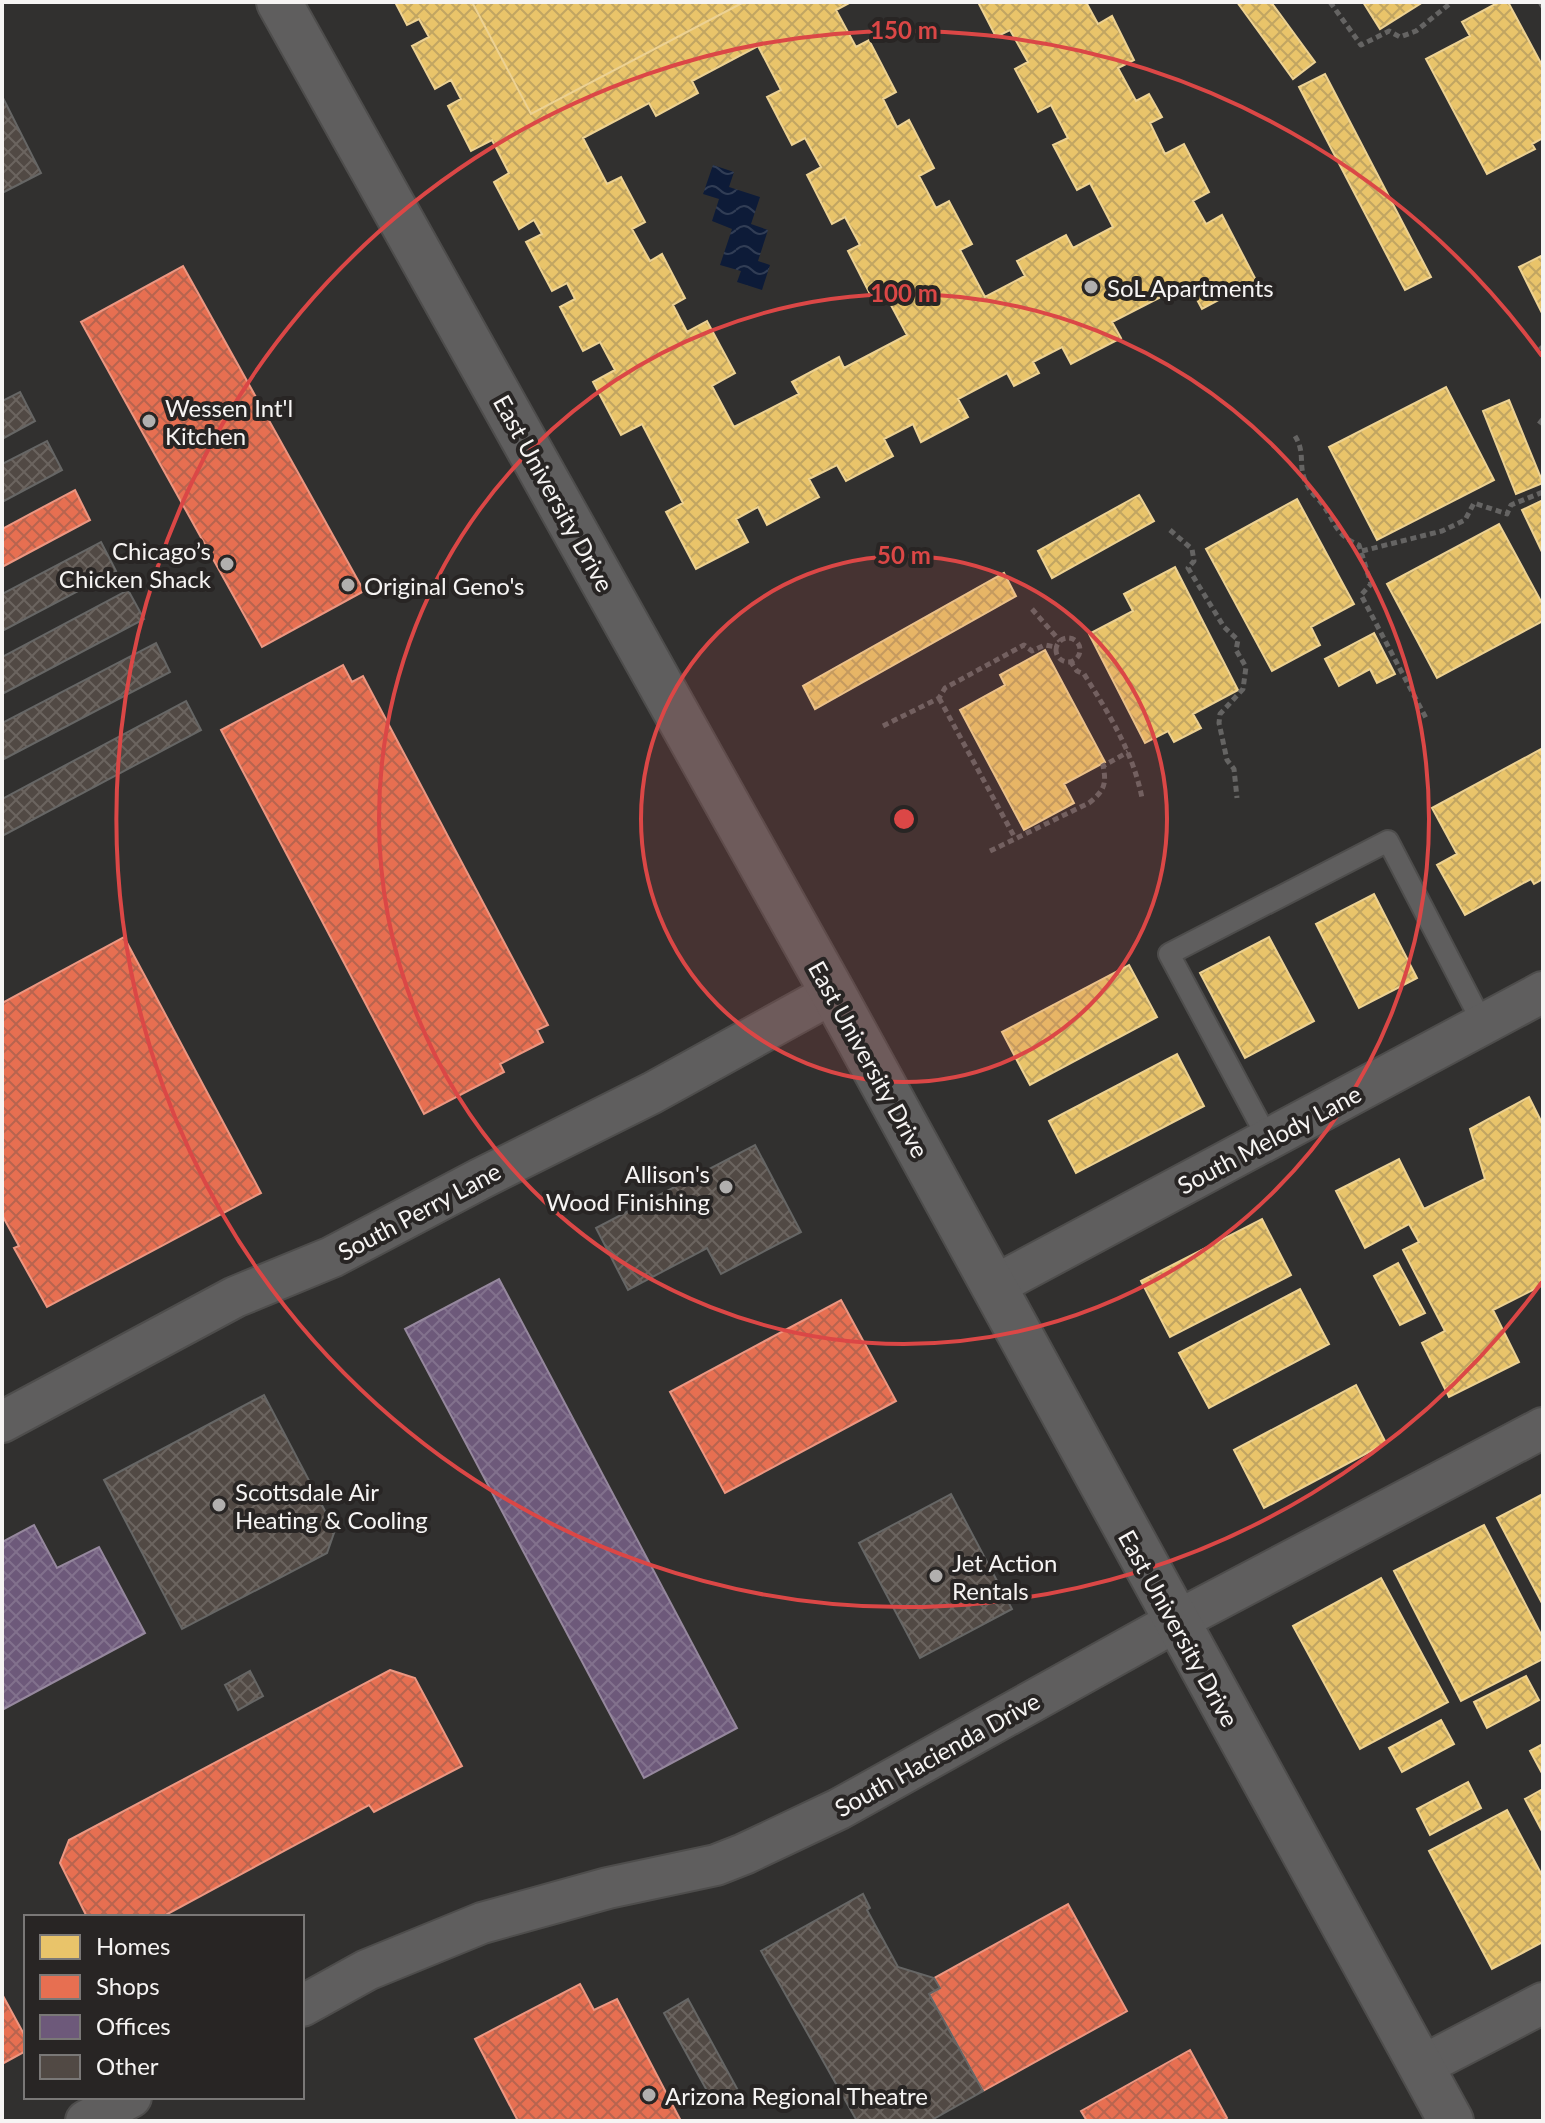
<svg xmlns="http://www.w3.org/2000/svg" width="1545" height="2123" font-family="Lato,sans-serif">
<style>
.water{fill:url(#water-waves)}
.homes{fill:url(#homes-cross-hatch);stroke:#edd293;stroke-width:2;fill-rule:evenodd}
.shops{fill:url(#shops-cross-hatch);stroke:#ec9782;stroke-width:2}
.offices{fill:url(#offices-cross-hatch);stroke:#96889e;stroke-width:2}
.building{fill:url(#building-cross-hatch);stroke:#666665;stroke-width:2}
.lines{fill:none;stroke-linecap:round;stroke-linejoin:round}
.service-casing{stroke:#4e4d4c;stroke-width:24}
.minor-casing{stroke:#4e4d4c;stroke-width:44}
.secondary-casing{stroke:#4e4d4c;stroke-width:48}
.path{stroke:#656463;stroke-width:5;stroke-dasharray:6 4;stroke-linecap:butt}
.service{stroke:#5f5e5e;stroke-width:20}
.minor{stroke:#5f5e5e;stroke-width:40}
.secondary{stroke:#5f5e5e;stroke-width:44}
.ring{fill:none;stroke:#db4746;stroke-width:4}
.poi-dot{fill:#b1afae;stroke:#282524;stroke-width:3}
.labels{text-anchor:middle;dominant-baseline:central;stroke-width:8;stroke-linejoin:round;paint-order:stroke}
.poi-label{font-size:24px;fill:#f6f4f3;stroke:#282524;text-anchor:start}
.street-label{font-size:24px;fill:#f6f4f3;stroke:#282524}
.centre{fill:#db4746;stroke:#282524;stroke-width:4}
.ring-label{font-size:24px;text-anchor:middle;font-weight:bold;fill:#db4746;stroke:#282524;stroke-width:8;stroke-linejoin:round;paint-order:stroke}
</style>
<defs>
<pattern id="water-waves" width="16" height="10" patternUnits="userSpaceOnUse" patternTransform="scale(2)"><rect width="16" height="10" fill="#0d1b38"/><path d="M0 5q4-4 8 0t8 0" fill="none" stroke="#313d55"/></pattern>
<pattern id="homes-cross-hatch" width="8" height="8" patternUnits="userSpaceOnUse" patternTransform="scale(2)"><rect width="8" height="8" fill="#e9c46a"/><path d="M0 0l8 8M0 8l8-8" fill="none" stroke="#c1a562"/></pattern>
<pattern id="shops-cross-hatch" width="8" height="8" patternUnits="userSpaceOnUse" patternTransform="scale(2)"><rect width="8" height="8" fill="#e76f51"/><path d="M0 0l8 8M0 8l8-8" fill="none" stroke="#b8644f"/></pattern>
<pattern id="offices-cross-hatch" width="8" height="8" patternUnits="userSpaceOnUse" patternTransform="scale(2)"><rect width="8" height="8" fill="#6d597a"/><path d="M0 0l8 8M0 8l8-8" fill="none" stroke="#82718d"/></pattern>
<pattern id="building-cross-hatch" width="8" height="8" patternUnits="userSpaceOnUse" patternTransform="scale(2)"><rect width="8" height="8" fill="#514944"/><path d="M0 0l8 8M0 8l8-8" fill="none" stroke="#6b645f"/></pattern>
</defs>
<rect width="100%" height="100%" fill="#31302f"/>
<path class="water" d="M713,165l21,7 -5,15 31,10 -9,27 17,6 -10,31 12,4 -8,25 -25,-8 4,-11 -21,-6 12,-36 -20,-8 7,-22 -16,-5z"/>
<path class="homes" d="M395,2h77l59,112 213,-112h107l-15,8 20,37 13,-7 27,52 -13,7 14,28 12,-7 25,48 -15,8 17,32 13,-7 23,43 -12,6 25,47 40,-21 -8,-15 49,-26 7,13 40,-21 -23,-44 -13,7 -24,-45 15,-7 -17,-33 -13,7 -23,-43 13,-7 -18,-32 -14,7 -18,-35h108l12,22 14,-8 22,44 -16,8 18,33 13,-7 13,23 -12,6 15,31 19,-10 25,48 -16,9 13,23 16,-9 34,65 -54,29 -14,-26 -76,39 9,16 -50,26 -9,-17 -29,15 6,11 -25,13 -7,-13 -49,26 10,18 -47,25 -8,-18 -29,15 9,17 -47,25 -9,-16 -28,14 10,18 -52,28 -9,-18 -22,12 12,23 -52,27 -30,-57 17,-9 -41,-79 -21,11 -28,-53 22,-12 -15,-28 -17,9 -23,-44 15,-8 -8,-16 -15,8 -26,-49 16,-8 -8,-14 -15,9 -25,-47 15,-9 -17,-33 -21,11 -23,-45 13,-7 -10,-19 -16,9 -23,-43 17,-9 -10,-18 -12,6zM758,46l23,44 -14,7 25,48 13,-7 16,29 -14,8 25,49 13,-7 15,28 -12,6 25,49 12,-6 22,41 -63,33 -5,-11 -47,25 7,12 -65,33 -22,-41 23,-13 -28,-52 -20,11 -14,-27 12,-7 -23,-44 -12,7 -18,-32 13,-7 -24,-45 -14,7 -24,-46 66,-35 7,13 42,-23 -6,-12z
M472,2h272l-213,112z
M1237,2h34l44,60 -22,17z
M1363,2h60l-43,27z
M1499,2h9l35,65v71l-11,6 3,5 -48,25 -61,-115 44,-23 -8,-14z
M1325,74l106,203 -26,13 -106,-203z
M1543,255v60l-24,-48z
M1446,387l48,93 -117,60 -48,-93z
M1509,400l34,83 -27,11 -33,-83z
M1139,495l15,26 -102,57 -14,-27z
M1297,499l57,105 -43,23 9,18 -48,26 -66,-122z
M1543,500v54l-21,-44z
M1499,524l44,81v16l-106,57 -50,-94z
M1175,567l63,123 -45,24 8,14 -27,14 -6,-11 -23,12 -56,-109 44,-23 -9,-17z
M1004,573l12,23 -201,113 -12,-23z
M1374,633l21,41 -18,9 -7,-14 -31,17 -14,-27z
M1045,650l60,112 -41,22 10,19 -50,27 -64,-120 45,-25 -5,-10z
M1543,748v131l-9,5 -3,-5 -66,36 -28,-50 20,-11 -25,-46z
M1374,894l43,84 -58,30 -43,-84z
M1269,937l45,84 -69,37 -45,-85z
M1129,965l28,52 -127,68 -28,-53z
M1177,1054l27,52 -128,67 -27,-52z
M1529,1097l14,28v160l-50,25 26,52 -70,35 -27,-54 23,-12 -42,-81 16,-8 -10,-18 -44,24 -29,-57 63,-32 25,50 61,-30 -15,-50z
M1262,1219l29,56 -121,62 -29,-56z
M1398,1263l27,50 -25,12 -26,-49z
M1300,1289l29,55 -120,64 -30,-55z
M1356,1385l30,58 -122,65 -30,-58z
M1543,1494v111l-46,-87z
M1484,1525l59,113v21l-82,42 -67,-130z
M1381,1578l67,124 -88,47 -67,-123z
M1526,1676l13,24 -52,28 -13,-26z
M1441,1720l13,24 -52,28 -13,-24z
M1543,1744v31l-13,-24z
M1468,1782l13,26 -51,27 -13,-26z
M1543,1789v44l-18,-34z
M1507,1810l36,67v65l-51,27 -63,-118z"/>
<path class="shops" d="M183,266l181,325 -102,56 -181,-325z
M75,490l15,30 -88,47v-38z
M343,665l9,17 11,-6 185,349 -11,5 6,12 -43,22 4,8 -80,42 -203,-384z
M124,937l137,256 -214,114 -33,-59 5,-2 -17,-31v-212z
M841,1300l55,101 -171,92 -55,-101z
M390,1670l25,8 47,88 -88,46 -5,-7 -207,112h-75l-27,-54 9,-23z
M1068,1904l59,107 -144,80 -54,-97 11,-6 -6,-10z
M580,1984l14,26 23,-11 64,122h-163l-43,-82z
M2,1994l24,44v13l-24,13z
M1190,2050l37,68 -5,3h-135l-6,-10z"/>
<path class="offices" d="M499,1279l238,449 -93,50 -239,-449z
M34,1525l23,43 42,-21 46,86 -143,77v-168z"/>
<path class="building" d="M2,96l39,77 -39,20z
M20,392l15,29 -33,18v-38z
M47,441l15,29 -60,32v-38z
M101,542l15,29 -114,60v-37z
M128,590l16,29 -142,75v-37z
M156,643l14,29 -168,88v-37z
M186,701l15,29 -199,106v-37z
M755,1145l46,87 -80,42 -14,-26 -79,42 -32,-62z
M264,1395l71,135 -8,23 -145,76 -78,-149z
M951,1494l61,115 -92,49 -61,-115z
M250,1671l13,25 -25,14 -13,-25z
M863,1894l7,14 -3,2 31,57 36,11 6,10 -11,6 54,97 -53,30h-73l-96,-170z
M688,1999l52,95 -24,13 -52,-94z"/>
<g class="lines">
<defs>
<path id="service" d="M1268,1139l-99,-185 219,-113 95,183"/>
<path id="minor" d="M994,1286l549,-294
M2,1422l233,-125 97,-40 148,-78 172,-86 181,-100
M302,2006l65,-36 115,-47 126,-35 108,-23 28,-11 95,-45 336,-187 368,-194
M1420,2067l123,-64
M86,2121l45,-24"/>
<path id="secondary" d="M279,2l554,991 618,1128"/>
</defs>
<use href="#service" class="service-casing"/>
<use href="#minor" class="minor-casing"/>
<use href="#secondary" class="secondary-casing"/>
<path class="path" d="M1330,2l31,43 28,-14 11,6 16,-6 36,-29
M1540,2l3,5
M1540,346l3,3
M1539,424l4,-5
M1295,436c10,16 4,27 9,42 4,10 7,14 14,21 17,18 14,35 41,46l12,39 -10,11 66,125
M1170,530l22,19 2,12 -6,7 36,59 14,13 -2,10 10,17 -3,22 -23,25 -1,9 8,37 7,9 3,29
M1362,551l80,-20 23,-11 9,-17 33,11 4,-9 32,-13
M1032,609l28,32
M1056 650a12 12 0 1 1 24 0a12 12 0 1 1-24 0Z
M1070,661l7,10 7,3c25,40 49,78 58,124
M939,698l76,140
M883,726l56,-28 6,-10 79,-43 8,6 13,-6 11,2
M990,851l99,-48c15,-12 18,-19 14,-37l25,-14"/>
<use href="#service" class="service"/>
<use href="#minor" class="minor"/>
<use href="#secondary" class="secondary"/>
</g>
<circle cx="904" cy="819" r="263" fill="#db4746" fill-opacity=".12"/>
<g class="ring">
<circle cx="904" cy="819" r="263"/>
<circle cx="904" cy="819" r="525"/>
<path d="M1542 1282A788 788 0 1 1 1542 356"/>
</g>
<g class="poi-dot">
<circle cx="1091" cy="287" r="8"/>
<circle cx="149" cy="421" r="8"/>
<circle cx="227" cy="564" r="8"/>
<circle cx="348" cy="585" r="8"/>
<circle cx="726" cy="1187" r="8"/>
<circle cx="219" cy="1505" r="8"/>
<circle cx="936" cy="1576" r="8"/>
<circle cx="649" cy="2095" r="8"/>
</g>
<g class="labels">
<g class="poi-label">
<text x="1107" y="287">SoL Apartments</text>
<text x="165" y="407">Wessen Int'l<tspan x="165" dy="28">Kitchen</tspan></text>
<text x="211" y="550" text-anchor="end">Chicago’s<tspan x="211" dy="28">Chicken Shack</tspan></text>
<text x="364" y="585">Original Geno's</text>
<text x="710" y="1173" text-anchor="end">Allison's<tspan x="710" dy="28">Wood Finishing</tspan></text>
<text x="235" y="1491">Scottsdale Air<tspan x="235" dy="28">Heating &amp; Cooling</tspan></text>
<text x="952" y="1562">Jet Action<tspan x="952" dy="28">Rentals</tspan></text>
<text x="665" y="2095">Arizona Regional Theatre</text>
</g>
<g class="street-label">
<text transform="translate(554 493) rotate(61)">East University Drive</text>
<text transform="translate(869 1059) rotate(61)">East University Drive</text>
<text transform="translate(1269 1139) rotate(-28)">South Melody Lane</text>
<text transform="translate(419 1211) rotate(-28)">South Perry Lane</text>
<text transform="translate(1179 1628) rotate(61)">East University Drive</text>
<text transform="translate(937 1754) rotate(-29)">South Hacienda Drive</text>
</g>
</g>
<circle cx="904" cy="819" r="12" class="centre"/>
<g class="ring-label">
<text x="904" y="39">150 m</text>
<text x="904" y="302">100 m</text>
<text x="904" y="564">50 m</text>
</g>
<rect width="1545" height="2123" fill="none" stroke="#f6f4f3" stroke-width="8"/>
<rect x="24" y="1915" width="280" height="184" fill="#282524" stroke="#7a7877" stroke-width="2"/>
<rect x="40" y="1935" width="40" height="24" fill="#e9c46a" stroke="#7a7877" stroke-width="2"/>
<text x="96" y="1955" font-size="24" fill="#f6f4f3">Homes</text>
<rect x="40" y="1975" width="40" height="24" fill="#e76f51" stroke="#7a7877" stroke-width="2"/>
<text x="96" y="1995" font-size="24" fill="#f6f4f3">Shops</text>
<rect x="40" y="2015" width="40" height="24" fill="#6d597a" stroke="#7a7877" stroke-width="2"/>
<text x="96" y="2035" font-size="24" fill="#f6f4f3">Offices</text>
<rect x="40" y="2055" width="40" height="24" fill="#514944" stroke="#7a7877" stroke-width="2"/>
<text x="96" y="2075" font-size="24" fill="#f6f4f3">Other</text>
</svg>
